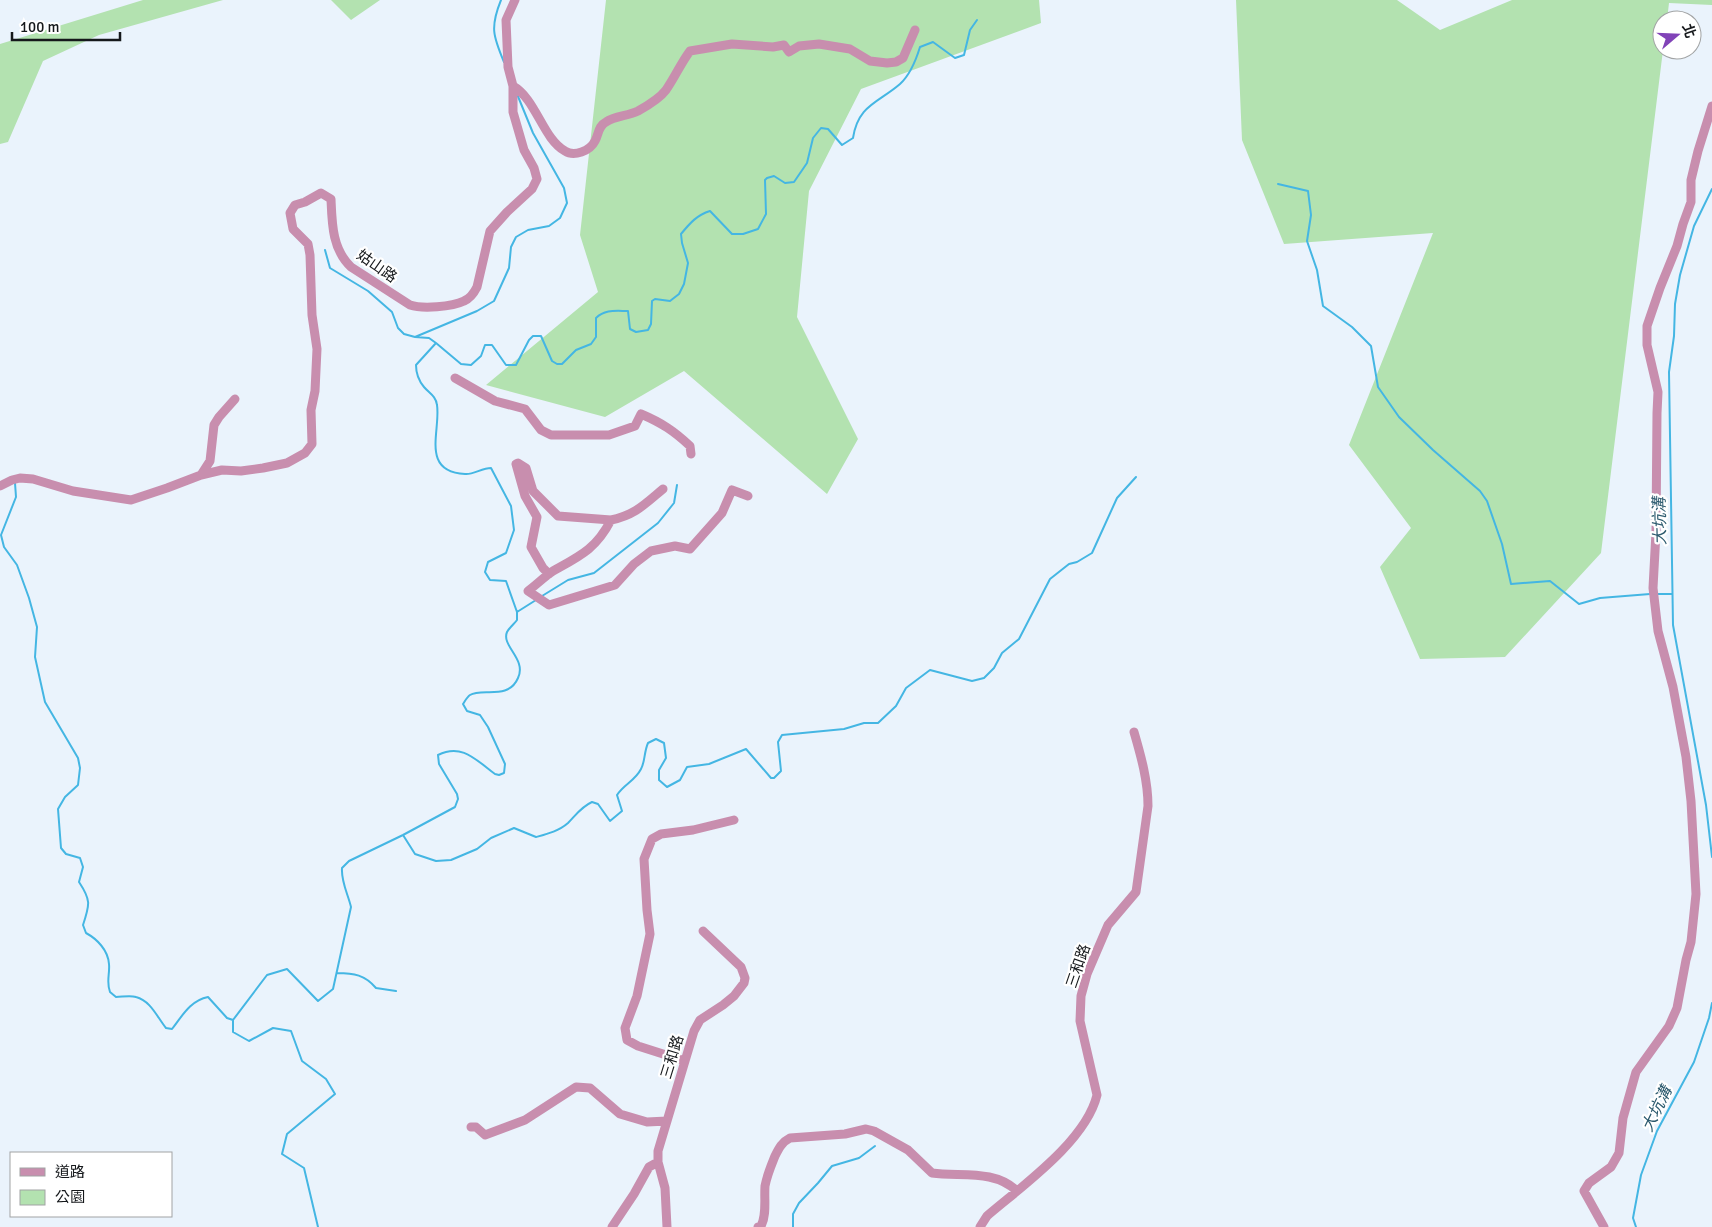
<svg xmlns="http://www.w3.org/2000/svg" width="1712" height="1227" font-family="Signika,'Noto Sans TC',sans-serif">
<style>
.green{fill:#b3e2b0}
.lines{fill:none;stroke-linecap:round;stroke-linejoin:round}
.stream{stroke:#44b6e3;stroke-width:2}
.minor{stroke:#c88eae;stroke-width:9}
.labels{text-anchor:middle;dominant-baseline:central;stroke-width:4.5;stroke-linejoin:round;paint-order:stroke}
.street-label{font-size:15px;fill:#15181b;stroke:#fff}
.water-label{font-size:16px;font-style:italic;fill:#2c5a6e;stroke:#fff}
</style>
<rect width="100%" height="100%" fill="#eaf3fc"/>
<path class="green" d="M143,0h80l-124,35 -56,26 -35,81 -8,2v-100z
M331,0h49l-29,20z
M606,0h433l2,23 -180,66 -52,102 -12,126 61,122 -31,55 -143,-123 -79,46 -119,-32 112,-93 -18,-57z
M1236,0h161l43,30 72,-30h200v5l-43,-2 -2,17h-5l1,30 -62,503 -96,104 -85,2 -40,-92 31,-39 -62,-83 84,-212 -149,11 -42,-104z"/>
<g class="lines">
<path class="stream" d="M501,0c-11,27 -8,36 3,62
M1278,184l30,7 3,24 -4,26 10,29 6,36 29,21 19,19 7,41 21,30 34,33 47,41 7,10 15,43 9,40 39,-3 29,23 21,-6 50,-4
M1712,189l-18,37 -14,49 -5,29 -1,32 -5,36 4,253 33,180 6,52
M325,250l5,18 38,23 24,21 6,16 6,6 11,3 14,1 7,5
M415,337l62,-26 17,-10 15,-33 2,-21 5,-10 12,-7 21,-4 11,-8 7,-15 -3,-15 -31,-55 -16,-39
M15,483l1,14 -15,38 3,12 13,18 12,33 8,29 -2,30 10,45 33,56 2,10 -2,17 -13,12 -7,12 3,39 5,6 14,4 3,9 -4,15c12,18 11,22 4,43l3,8c11,6 22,17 23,31 1,10 -3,18 1,28l6,5c6,0 14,-2 20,0 15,4 21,20 30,31l6,1c10,-13 19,-29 36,-32l19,21 6,2
M1657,594h14
M542,596l26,-16 26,-7 64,-50 16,-20 3,-18
M517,612l19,-12
M403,835l12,19 21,7 15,-1 26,-11 14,-11 23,-10 22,9c11,-3 23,-6 32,-14 8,-8 13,-16 24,-21l6,2 12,17 12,-10 -5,-16c7,-11 18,-14 24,-26 4,-7 3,-17 7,-26l8,-4 8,4 2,15 -7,12v10l8,7 13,-7 7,-13 22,-3 37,-15 25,29h3l7,-7 -3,-29 4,-7 62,-6 20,-6h14l18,-17 10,-18 24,-18 42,11 12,-3 10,-10 8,-15 17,-14 31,-60 19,-15 8,-2 15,-9 25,-55 19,-21
M337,973c17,0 28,2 39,15l20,3
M318,1227l-14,-59 -22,-14 5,-20 48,-40 -9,-15 -24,-18 -11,-30 -18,-3 -24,13 -16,-9v-12l34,-45 20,-6 31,32 15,-12 18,-82c-3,-13 -10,-25 -9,-39l7,-7 54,-26 52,-28 3,-8 -1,-5 -18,-30 -1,-9c24,-12 38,5 57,19l4,1 5,-2 1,-9 -17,-37 -8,-12 -13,-4 -4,-7c2,-3 4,-7 7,-9 12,-8 38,6 48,-17 9,-19 -17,-32 -11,-46 2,-4 8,-9 10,-12v-8l-11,-31 -16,-1 -5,-8 3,-10 18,-9 8,-23 -3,-24 -20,-38c-9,0 -18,7 -26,6 -45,-2 -24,-44 -28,-69 -1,-9 -8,-12 -13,-18 -5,-6 -8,-14 -8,-22l20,-22 25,21 10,1 10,-9 4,-11h7l14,20h10l13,-25 4,-4h8l11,25 5,3h5l14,-14 15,-6 5,-7v-19c9,-9 20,-7 32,-7l2,18 6,3 12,-2 3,-6 1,-23 3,-2 15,2 9,-7 5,-10 4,-21 -6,-20 -1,-9c9,-11 16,-19 29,-23l22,23h11l15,-5 8,-15 -1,-34 2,-2 7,-2 11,7 9,-1 13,-19 6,-25 8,-10 7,1 14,16 11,-7c5,-33 25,-35 47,-54 10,-9 16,-24 20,-37l13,-5 22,16 9,-3 6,-25 7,-10
M793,1227v-13l6,-11 19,-20 14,-17 27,-8 16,-12
M1636,1227l-3,-9 8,-43 16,-44 37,-69 15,-44 3,-15"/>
<path class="minor" d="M513,86c23,13 30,53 52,65 9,6 25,0 30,-10 4,-7 3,-15 11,-19 9,-6 22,-6 32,-11 9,-5 22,-13 28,-21 9,-13 15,-27 24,-39l42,-7 41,3 11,-2 5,7 10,-6 20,-2 31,5 20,12 17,2 9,-1 7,-4 12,-28
M455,378l40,23 30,8 16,21 10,5h58l26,-9 6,-12c21,9 33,17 49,32l1,8
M201,475l21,-5 19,1 22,-3 24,-5 18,-10 7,-9 -1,-34 4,-19 2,-42 -5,-34 -2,-60 -2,-11 -15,-15 -3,-16 5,-8 10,-3 16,-9 10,6c1,24 1,50 20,68l59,38c12,4 42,2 54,-4 7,-3 10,-8 13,-14l13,-56 17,-19 25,-23 5,-10 -3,-11 -10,-18 -11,-38v-26l-5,-19 -2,-47 9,-20
M0,486l12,-6 8,-2 13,1 40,12 58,9 36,-12 34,-13 9,-14 4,-36 5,-8 16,-18
M611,520c-15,29 -31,36 -58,51 -9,6 -17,14 -25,20l21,14 66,-20 19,-21 17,-13 24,-5 15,3 32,-36 10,-23 16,6
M549,574l-6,-6 -12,-21 6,-30 -12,-21 -9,-32 2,-1 8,5 7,23 25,25 53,4c24,-5 34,-16 52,-31
M685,1061l-47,-15 -11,-6 -2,-12 12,-32 13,-62 -3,-24 -3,-51 8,-20 9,-5 32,-4 41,-10
M471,1127h5l9,8 40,-15 51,-33 14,1 30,26 27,8 20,-1
M612,1227l22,-33 15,-27 9,-5
M667,1227l-2,-39 -7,-26v-11l36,-120 6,-11 23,-15 11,-9 10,-13 1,-5 -4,-11 -38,-36
M758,1227l3,-1c6,-11 3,-27 4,-40 2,-11 6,-20 10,-30 4,-8 7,-14 15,-18l55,-4 21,-5 8,2 34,19 24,23c29,4 62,-4 85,18
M980,1227l7,-11c35,-30 99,-75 110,-121l-17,-74 1,-25 6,-22 21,-49 28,-33 12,-86c0,-25 -7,-50 -14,-74
M1604,1227l-20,-36 5,-8 22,-16 8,-14 4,-35 13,-46 33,-46 8,-18 9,-48 5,-18 5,-48 -5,-93 -5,-44 -13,-70 -15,-56 -5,-43 3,-56 1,-119 1,-21 -11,-47v-19l13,-38 17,-42 6,-22 8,-22v-22l7,-29 14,-45"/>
</g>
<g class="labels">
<g class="street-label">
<text transform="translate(377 266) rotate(35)">姑山路</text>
<text transform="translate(1078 966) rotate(-71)">三和路</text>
<text transform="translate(672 1057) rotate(-73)">三和路</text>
</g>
<g class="water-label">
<text transform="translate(1660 521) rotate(-91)">大坑溝</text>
<text transform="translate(1657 1109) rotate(-64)">大坑溝</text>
</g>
</g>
<rect x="10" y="1152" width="162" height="65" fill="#ffffff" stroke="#a1a3a4"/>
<rect x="20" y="1168" width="25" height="8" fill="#c88eae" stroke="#a1a3a4"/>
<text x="55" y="1177" font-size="15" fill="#15181b">道路</text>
<rect x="20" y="1190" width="25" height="15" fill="#b3e2b0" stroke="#a1a3a4"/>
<text x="55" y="1202" font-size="15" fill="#15181b">公園</text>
<g transform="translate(1677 35) rotate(71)"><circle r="24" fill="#ffffff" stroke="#a1a3a4"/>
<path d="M0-4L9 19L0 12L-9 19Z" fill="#8143b8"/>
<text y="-8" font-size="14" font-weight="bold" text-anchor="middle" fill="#15181b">北</text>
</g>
<path d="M12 32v8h108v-8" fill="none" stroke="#15181b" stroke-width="2.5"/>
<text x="20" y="32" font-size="15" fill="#15181b" stroke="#ffffff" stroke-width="4" paint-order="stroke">100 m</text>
</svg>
